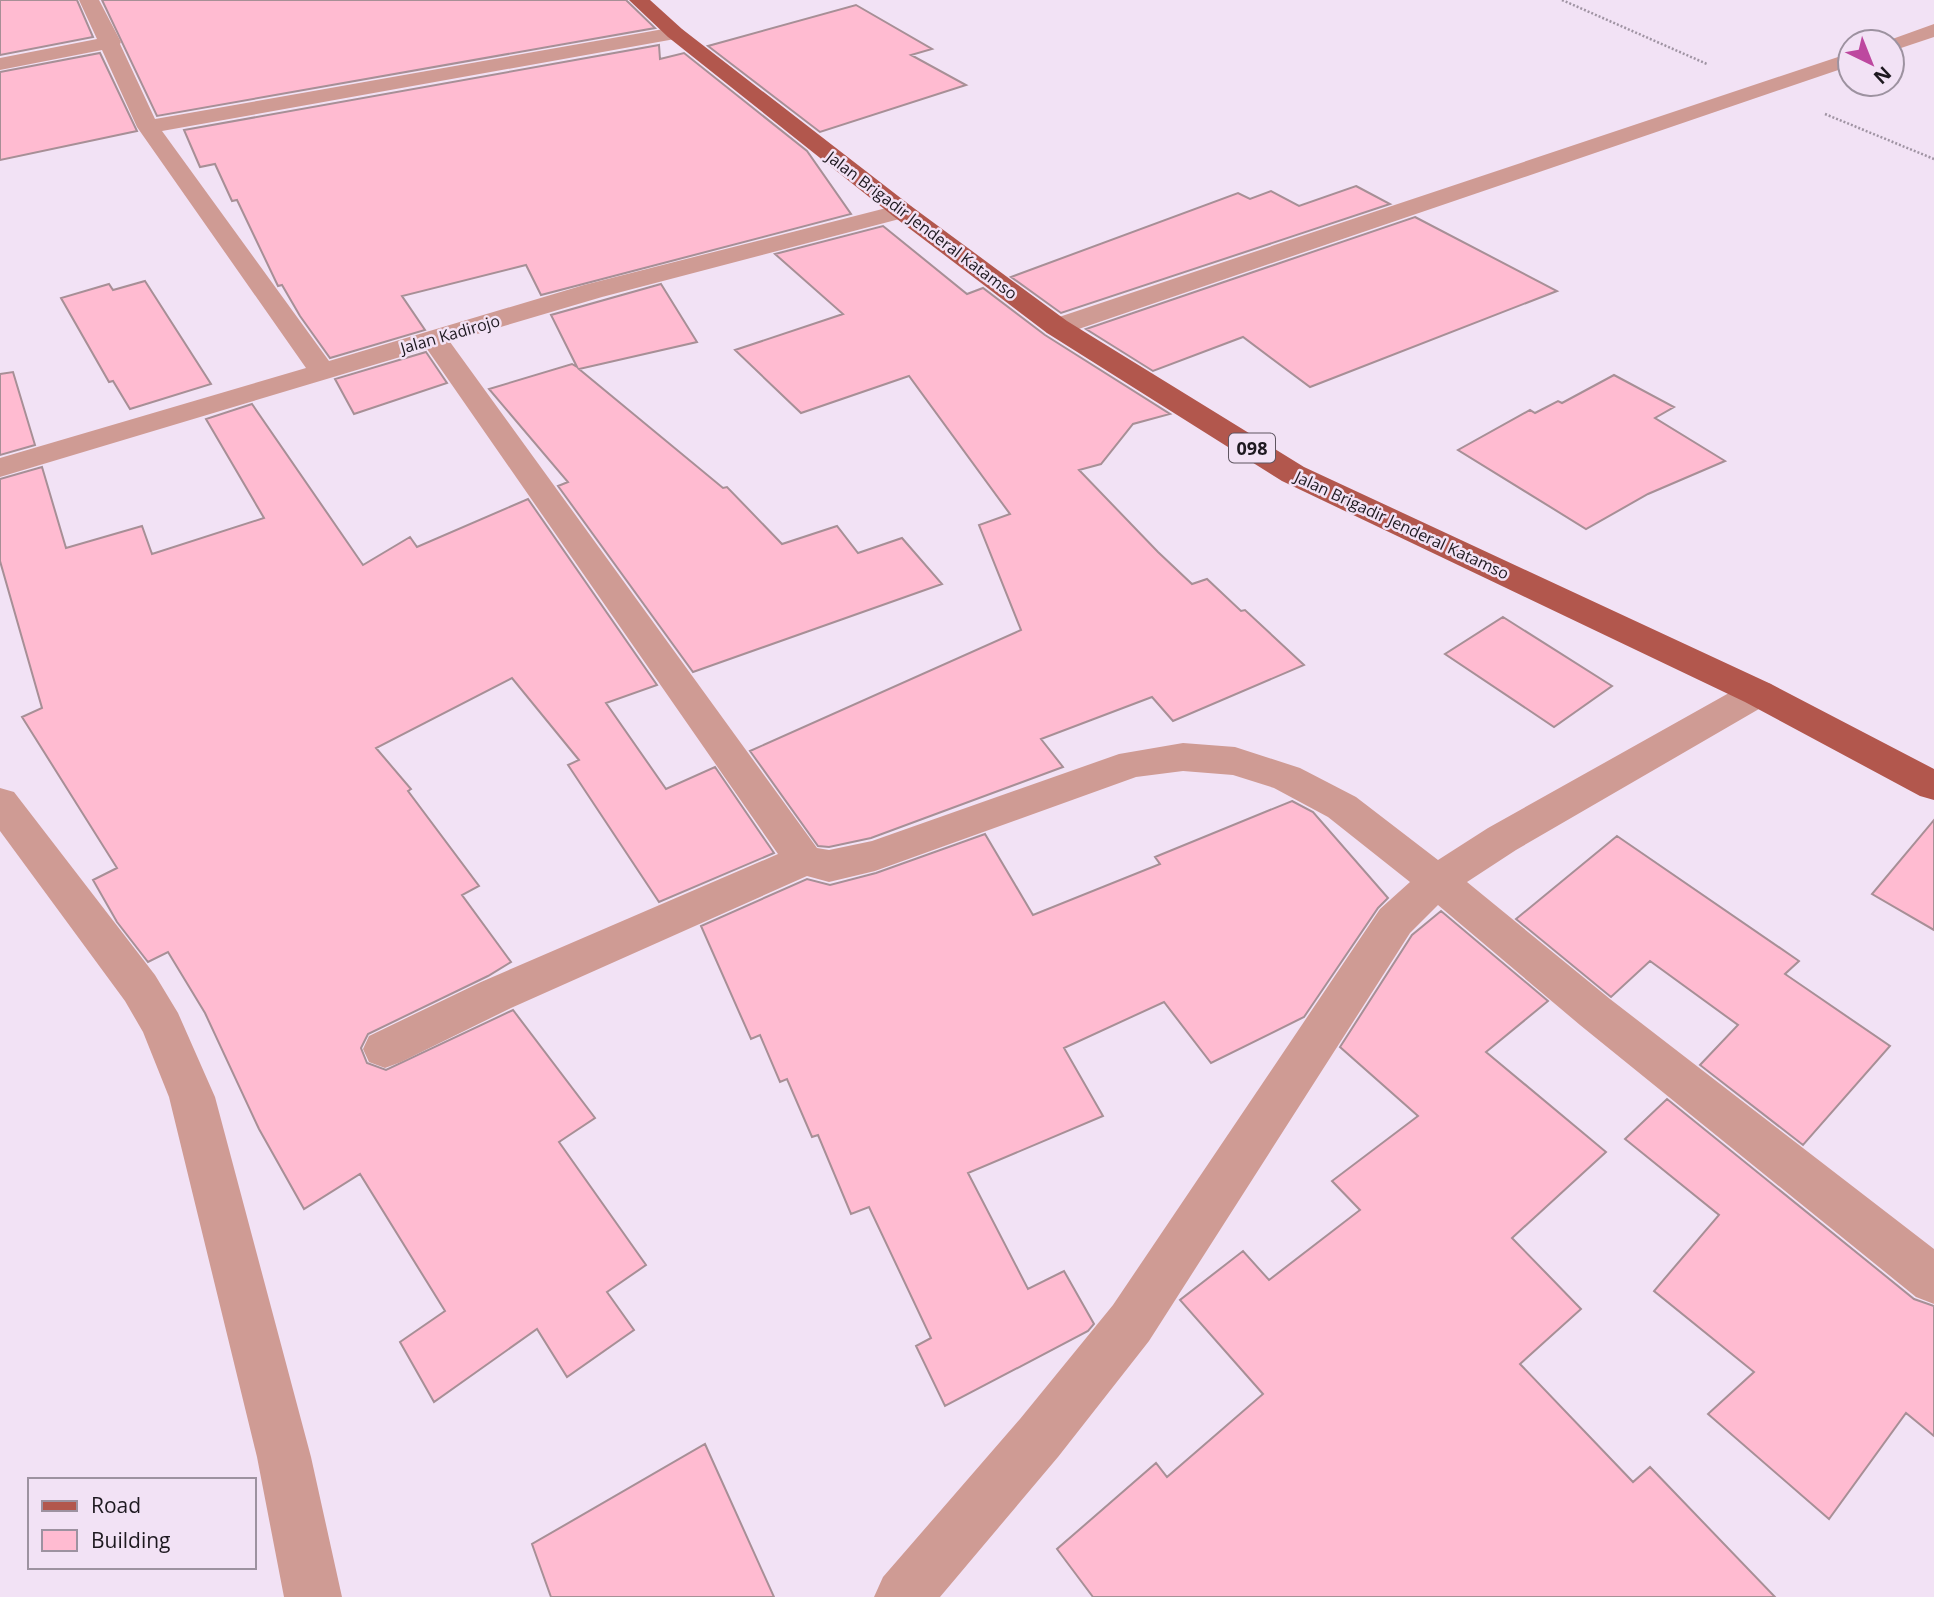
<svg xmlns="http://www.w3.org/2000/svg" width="1934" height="1597" font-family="'Open Sans',sans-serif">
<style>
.building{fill:#ffbbd1;stroke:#a78f96;stroke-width:2}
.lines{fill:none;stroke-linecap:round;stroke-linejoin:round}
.path{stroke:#a094a3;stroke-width:2.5;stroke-dasharray:2 2;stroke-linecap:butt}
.minor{fill:#cf9b94;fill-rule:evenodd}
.primary{fill:#b2574d;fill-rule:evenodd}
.labels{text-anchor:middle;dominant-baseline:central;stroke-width:5;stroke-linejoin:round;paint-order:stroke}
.far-street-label{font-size:16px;fill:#1e1920;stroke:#f2e2f5}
.shield{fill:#f2e2f5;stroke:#5e5560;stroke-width:2}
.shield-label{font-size:18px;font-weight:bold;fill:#1e1920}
</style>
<rect width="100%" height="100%" fill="#f2e2f5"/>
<path class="building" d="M0,0h77l16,37 -93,18z
M102,0h524l29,28 -498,88z
M856,5l76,44 -21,6 55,30 -146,47 -112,-86z
M659,45l1,14 24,-6 123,98 44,63 -310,81 -15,-30 -124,31 23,34 -95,28 -30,-42 -18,-31 -4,1 -41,-86 -5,1 -17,-37 -15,3 -16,-37z
M100,53l37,78 -137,29v-88z
M1356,186l34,18 -329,109 -50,-36 227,-84 12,6 21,-8 28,15z
M1415,217l142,74 -247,96 -67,-50 -90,34 -67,-42z
M883,226l84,68 16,-6 62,47 125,79 -37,10 -32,40 -22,6 79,82 34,32 15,-5 34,32 4,-1 59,55 -131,56 -21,-24 -111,42 22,28 -192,71 -42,9 -11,-1 -68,-95 271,-121 -42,-105 31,-11 -101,-138 -108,37 -66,-63 108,-36 -68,-60z
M145,281l66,103 -81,25 -17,-28 -4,1 -48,-84 48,-14 4,6z
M661,284l36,58 -118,27 144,119 4,-1 55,57 55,-18 21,27 44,-15 40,46 -249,88 -135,-186 10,-4 -79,-93 83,-25 5,3 -26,-52z
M426,352l21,31 -93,31 -19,-35z
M13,372l22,73 -35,10v-81z
M1614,375l60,32 -19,11 70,43 -77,33 -62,35 -128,-79 72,-40 5,3 23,-12 4,2z
M252,404l111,161 47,-28 7,10 111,-48 129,186 -51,18 60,86 49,-22 59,86 -115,49 -91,-137 11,-5 -67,-82 -136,70 35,41 -3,2 71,95 -17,9 49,67 -23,14 -120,58 -7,14 6,15 19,7 127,-60 82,108 -36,24 87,123 -39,27 27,38 -67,47 -30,-48 -103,73 -34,-60 45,-31 -85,-137 -56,35 -45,-80 -54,-116 -37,-61 -20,10 -31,-40 -24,-42 24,-12 -95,-151 20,-9 -42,-147v-82l42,-12 24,81 76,-22 10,28 112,-36 -58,-99z
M1503,617l109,69 -58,41 -109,-73z
M1292,801l21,11 75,86 -10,10 -74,109 -93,46 -47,-61 -100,46 39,68 -135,57 60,116 36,-18 30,53 -6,7 -143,75 -29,-60 15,-8 -62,-131 -18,7 -33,-79 -6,2 -25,-58 -7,3 -20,-47 -9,4 -50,-113 106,-47 23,6 46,-12 109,-39 48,81 127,-51 -5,-7z
M1934,820v110l-62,-36z
M1617,836l182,125 -14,13 105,72 -87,99 -103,-80 38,-40 -88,-64 -39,36 -95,-78z
M1441,911l107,90 -62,51 120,100 -94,86 69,71 -61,55 113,118 17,-15 125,130h-682l-36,-48 99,-86 11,14 96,-83 -83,-94 63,-49 26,29 91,-70 -28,-29 86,-65 -78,-69 72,-112z
M1667,1099l247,200 20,7v130l-28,-23 -77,106 -121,-105 46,-42 -100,-81 65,-76 -94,-76z
M705,1444l69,153h-223l-19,-53z"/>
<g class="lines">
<path class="path" d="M1562,0l145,64
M1825,114l109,45"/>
<path class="minor" d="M79,0h20l22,42 -1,2 35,75 520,-92 7,2 3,4 -3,4 -7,2 -513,92 167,230 255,-76 318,-81 9,2 3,5 -3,5 -309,81 -152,45 367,506 12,2 43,-9 247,-87 64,-11 52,4 65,21 56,29 82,63 50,-32 257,-144 13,-4 13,4 5,9 -5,9 -255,148 -49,32 143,117 324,250v55l-18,-7 -336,-272 -142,-120 -28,28 -261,408 -91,116 -118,140h-66l9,-20 137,-158 93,-114 267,-396 30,-27 -82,-65 -54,-29 -41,-13 -50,-4 -47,6 -261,94 -46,11 -22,-6 -296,132 -110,54 -16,6 -16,-6 -6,-13 6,-13 112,-54 297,-128 -351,-505 -427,128v-19l306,-90 -169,-241 -35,-77 -102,20v-12l97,-19z
M1934,24v13l-42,14v-9h-8z
M1850,53v13l-783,267 -10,2 -10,-2 -4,-6 4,-6z
M0,788l14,4 141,183 23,38 37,84 96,360 31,140h-58l-27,-140 -88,-360 -26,-65 -18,-31 -125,-170z"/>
<path class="primary" d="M629,0h21l32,29 229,177 156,115 237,146 467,217 163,85v31l-14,-4 -175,-94 -463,-221 -235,-148 -154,-117 -225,-179z"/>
</g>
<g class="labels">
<g class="far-street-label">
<text transform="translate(922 225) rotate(37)">Jalan Brigadir Jenderal Katamso</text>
<text transform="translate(450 334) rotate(-16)">Jalan Kadirojo</text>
<text transform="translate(1402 525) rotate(25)">Jalan Brigadir Jenderal Katamso</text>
</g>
<rect class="shield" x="1229" y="433.5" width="46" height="29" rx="5"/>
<g class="shield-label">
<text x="1252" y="448">098</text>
</g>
</g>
<rect x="28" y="1478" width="228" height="91" fill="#f2e2f5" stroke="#9d92a0" stroke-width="2"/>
<rect x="42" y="1501" width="35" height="10" fill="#b2574d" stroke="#9d92a0" stroke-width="2"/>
<text x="91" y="1513" font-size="21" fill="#1e1920">Road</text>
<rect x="42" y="1530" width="35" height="21" fill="#ffbbd1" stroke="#9d92a0" stroke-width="2"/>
<text x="91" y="1548" font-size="21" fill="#1e1920">Building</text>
<g transform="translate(1871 63) rotate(137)"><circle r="33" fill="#f2e2f5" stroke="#9d92a0" stroke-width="2"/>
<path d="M0-5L12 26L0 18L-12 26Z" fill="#bd489f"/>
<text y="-10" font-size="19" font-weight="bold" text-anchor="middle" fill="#1e1920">N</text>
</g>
</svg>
